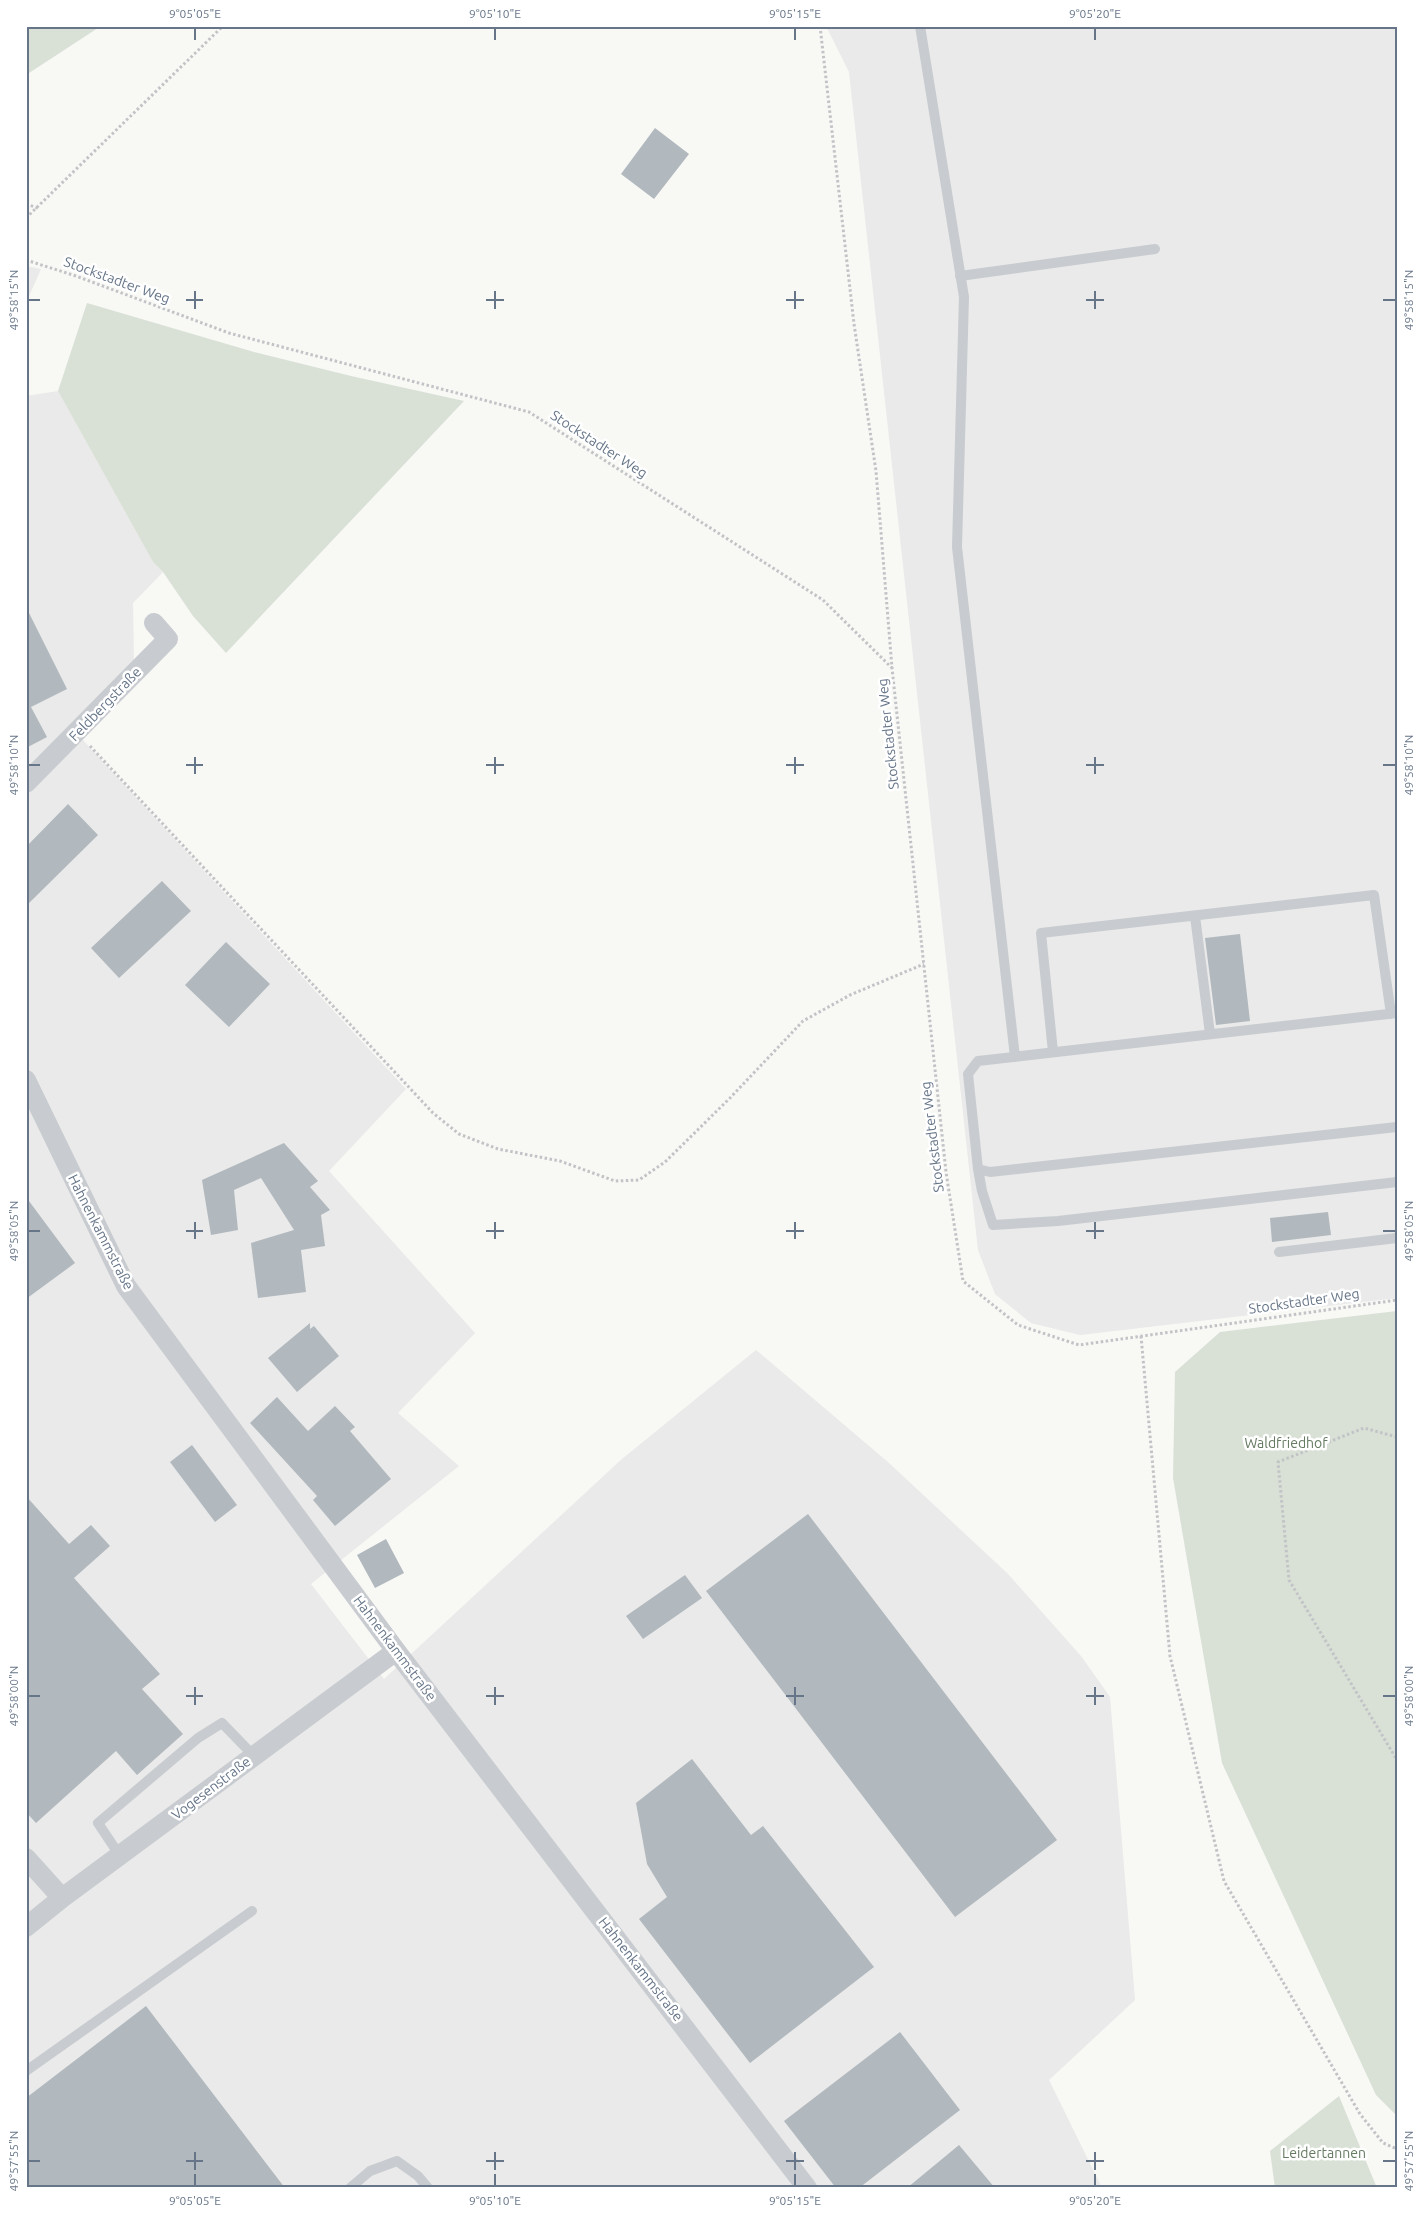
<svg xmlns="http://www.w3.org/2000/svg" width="1423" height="2214" font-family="Ubuntu,sans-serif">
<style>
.built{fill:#e9eae9}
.green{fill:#d9e1d6}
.building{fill:#b1b8be}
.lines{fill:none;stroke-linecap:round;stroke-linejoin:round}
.path{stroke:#c2c3c6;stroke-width:3;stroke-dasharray:2.5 2.5;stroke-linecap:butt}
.service{stroke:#c8cbcf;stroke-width:10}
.minor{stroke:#c8cbcf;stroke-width:20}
.ticks{fill:none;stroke:#667588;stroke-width:2}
.labels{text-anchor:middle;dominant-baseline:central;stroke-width:5;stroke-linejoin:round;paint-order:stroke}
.street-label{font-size:14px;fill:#667588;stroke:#fff}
.park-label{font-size:14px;fill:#647a61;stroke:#fff}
.neatline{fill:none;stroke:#667588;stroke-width:2}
.ticks-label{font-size:12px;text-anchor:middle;fill:#667588}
</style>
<rect width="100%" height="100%" fill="#f8f8f5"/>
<path class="built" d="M826,26h571v1272l-317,37 -49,-12 -36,-29 -17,-44 -129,-1178z
M26,266l15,3 -15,34z
M58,391l95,171 10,10 -30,31 1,60 -64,63 336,363 -77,82 146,162 -77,80 61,53 -148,118 73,95 238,-220 134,-109 133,113 118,110 74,83 29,41 25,303 -86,80 53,108h-1076v-1792z"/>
<path class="green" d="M26,26h75l-75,49z
M87,303l167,49 97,24 113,25 -238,252 -33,-37 -30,-44 -10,-10 -95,-171z
M1397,1311v805l-21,-21 -154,-332 -49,-285 2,-106 45,-40z
M1339,2096l38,92h-102l-5,-37z"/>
<path class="building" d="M655,128l34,26 -35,45 -33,-25z
M26,607l41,82 -36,18 16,30 -21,11z
M68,804l30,31 -72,71v-59z
M162,881l29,30 -72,67 -28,-30z
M1240,934l10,87 -34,4 -11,-87z
M226,942l44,42 -41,43 -44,-42z
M284,1143l34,38 -8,6 20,23 -9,5 4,31 -24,4 5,42 -48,6 -7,-55 43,-13 -33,-52 -27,12 4,40 -27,5 -9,-55z
M26,1197l49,66 -49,36z
M1328,1212l3,23 -59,7 -2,-24z
M310,1323v6l4,-3 25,30 -42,36 -29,-34z
M277,1397l31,34 27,-25 20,21 -5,4 41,48 -56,47 -22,-26 4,-4 -67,-73z
M192,1445l45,60 -22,17 -45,-60z
M26,1496l43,48 22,-19 19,21 -36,32 86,96 -18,15 41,45 -46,41 -21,-24 -80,72 -10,-11z
M808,1514l249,326 -102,77 -249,-326z
M386,1539l18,34 -29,15 -18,-33z
M685,1575l17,23 -59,41 -17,-23z
M692,1759l59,76 12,-9 111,141 -124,96 -111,-144 28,-22 -20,-33 -11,-61z
M146,2006l139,182h-259v-90z
M900,2032l60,78 -101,78h-23l-52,-67z
M959,2145l36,43h-88z"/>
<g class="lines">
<path class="path" d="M820,26l34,298 22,147 16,197 54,504 17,109 55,44 61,20 318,-45
M26,204l12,4
M26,218l197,-192
M26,260l50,16 153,57 300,79 294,188 69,68
M90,746l343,367 26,21 39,15 62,12 55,20 24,-1 26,-18 65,-64 73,-77 47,-26 74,-31
M1141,1336l29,320 54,225 136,233 23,29 14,6
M1397,1437l-33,-9 -86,34 11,118 108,180"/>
<path class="service" d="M920,26l44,271 -7,250 58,510
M960,276l195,-27
M1195,916l15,118
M1397,1013l-419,48 -10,13 10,95 12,3 407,-45
M1053,1052l-12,-119 333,-38 17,119
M978,1169l4,22 11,34 65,-4 339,-39
M1279,1252l118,-14
M120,1856l-22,-33 100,-85 24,-15 32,33
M26,2071l226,-160
M350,2188l20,-17 27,-10 21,15 10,12"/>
<path class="minor" d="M26,783l142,-144 -14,-16
M26,1080l100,206 270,365 411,537
M26,1858l36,40
M26,1927l36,-29 334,-247"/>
</g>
<path class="ticks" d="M195,28v12M495,28v12M795,28v12M1095,28v12M195,291v18M495,291v18M795,291v18M1095,291v18M28,300h12M186,300h17M486,300h18M786,300h18M1086,300h18M1383,300h13M195,757v17M495,757v17M795,757v17M1095,757v17M28,765h12M186,765h17M486,765h18M786,765h18M1086,765h18M1383,765h13M195,1222v17M495,1222v17M795,1222v17M1095,1222v17M28,1231h12M186,1231h17M486,1231h18M786,1231h18M1086,1231h18M1383,1231h13M195,1687v18M495,1687v18M795,1687v18M1095,1687v18M28,1696h12M186,1696h17M486,1696h18M786,1696h18M1086,1696h18M1383,1696h13M195,2152v18M495,2152v18M795,2152v18M1095,2152v18M28,2161h12M186,2161h17M486,2161h18M786,2161h18M1086,2161h18M1383,2161h13M195,2174v12M495,2174v12M795,2174v12M1095,2174v12"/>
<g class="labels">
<g class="street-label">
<text transform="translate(117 280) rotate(20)">Stockstadter Weg</text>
<text transform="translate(599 444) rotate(33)">Stockstadter Weg</text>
<text transform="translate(105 704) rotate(-46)">Feldbergstraße</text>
<text transform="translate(888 734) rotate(-96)">Stockstadter Weg</text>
<text transform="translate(932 1137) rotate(-97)">Stockstadter Weg</text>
<text transform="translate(101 1232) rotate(63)">Hahnenkammstraße</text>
<text transform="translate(1304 1301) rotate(-8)">Stockstadter Weg</text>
<text transform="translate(395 1648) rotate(53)">Hahnenkammstraße</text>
<text transform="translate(211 1788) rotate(-37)">Vogesenstraße</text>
<text transform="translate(641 1969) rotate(52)">Hahnenkammstraße</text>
</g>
<g class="park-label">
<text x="1286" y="1443">Waldfriedhof</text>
<text x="1324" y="2153">Leidertannen</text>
</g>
</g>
<rect width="1423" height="2214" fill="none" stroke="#ffffff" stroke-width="55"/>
<rect x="28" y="28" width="1368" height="2158" class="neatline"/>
<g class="ticks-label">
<text x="195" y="18">9°05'05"E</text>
<text x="495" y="18">9°05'10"E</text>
<text x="795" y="18">9°05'15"E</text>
<text x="1095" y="18">9°05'20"E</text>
<text transform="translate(14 300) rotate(-90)" y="4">49°58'15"N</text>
<text transform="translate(1409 300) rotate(-90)" y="4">49°58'15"N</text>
<text transform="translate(14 765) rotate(-90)" y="4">49°58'10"N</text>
<text transform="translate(1409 765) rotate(-90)" y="4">49°58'10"N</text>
<text transform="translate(14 1231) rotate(-90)" y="4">49°58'05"N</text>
<text transform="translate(1409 1231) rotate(-90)" y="4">49°58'05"N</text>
<text transform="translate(14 1696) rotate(-90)" y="4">49°58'00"N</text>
<text transform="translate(1409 1696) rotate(-90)" y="4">49°58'00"N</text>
<text transform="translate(14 2161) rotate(-90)" y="4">49°57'55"N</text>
<text transform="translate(1409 2161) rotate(-90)" y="4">49°57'55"N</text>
<text x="195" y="2205">9°05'05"E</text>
<text x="495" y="2205">9°05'10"E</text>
<text x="795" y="2205">9°05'15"E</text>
<text x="1095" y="2205">9°05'20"E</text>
</g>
</svg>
